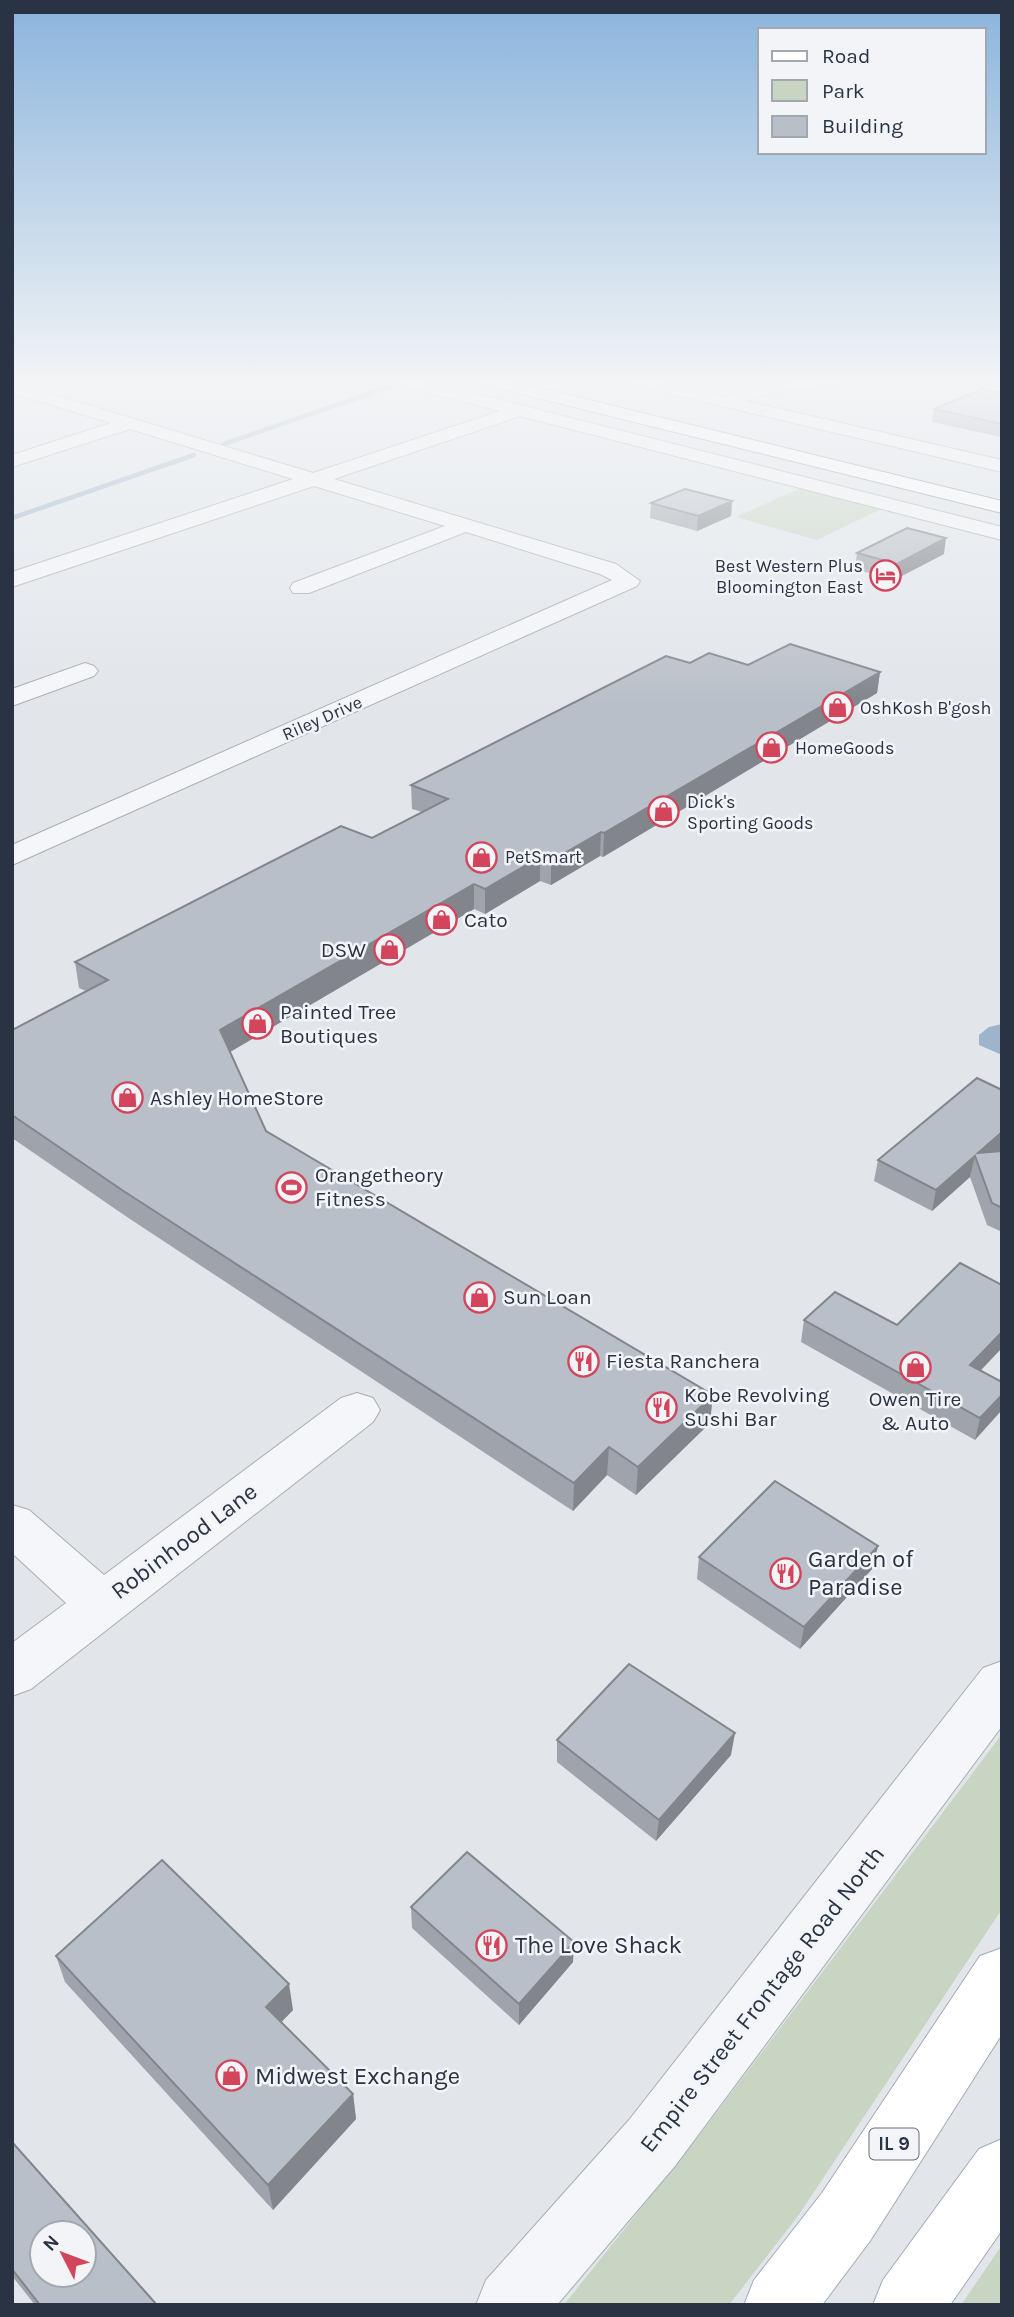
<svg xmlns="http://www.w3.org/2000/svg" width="1014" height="2317" font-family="Karla,sans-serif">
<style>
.green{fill:#c8d5c3}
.water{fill:#9db4cb}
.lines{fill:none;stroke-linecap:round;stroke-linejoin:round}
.stream{stroke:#9db4cb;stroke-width:4.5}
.minor-casing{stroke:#a7adb5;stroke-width:2}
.major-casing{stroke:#a1aab7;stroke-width:2}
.highway-casing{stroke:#8993a2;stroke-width:2}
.minor{fill:#f5f6f9;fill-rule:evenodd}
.major{fill:#fff;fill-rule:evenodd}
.highway{fill:#fff;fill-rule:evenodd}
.wall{fill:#9fa4ac}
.shaded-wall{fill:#82868c}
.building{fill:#b9bfc8;stroke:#82868c;stroke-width:2;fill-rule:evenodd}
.labels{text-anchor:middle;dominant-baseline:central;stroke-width:5;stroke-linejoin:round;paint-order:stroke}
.far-poi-label{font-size:18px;fill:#2a3343;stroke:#f2f4f8;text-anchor:start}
.far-street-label{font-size:18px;fill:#2a3343;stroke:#f2f4f8}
.shield{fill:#f2f4f8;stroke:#666d79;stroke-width:2}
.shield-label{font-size:19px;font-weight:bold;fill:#2a3343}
.poi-label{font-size:21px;fill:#2a3343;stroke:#f2f4f8;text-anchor:start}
.near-street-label{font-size:24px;fill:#2a3343;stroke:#f2f4f8}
.near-poi-label{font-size:24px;fill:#2a3343;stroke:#f2f4f8;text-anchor:start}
</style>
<rect width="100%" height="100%" fill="#e2e6eb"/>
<path class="green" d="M803,487l80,21 -66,32 -81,-23z
M1002,1734v175l-204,307 -69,89h-165l143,-180z
M1002,2245v60h-41z"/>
<path class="water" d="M1002,1024v31l-23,-10v-10l10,-8z"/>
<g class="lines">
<path class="stream" d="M224,444l170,-59
M12,518l182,-63"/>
<defs>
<path id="minor" d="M392,380h29l581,147v13l-482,-124 -186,63 282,85 24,17 -3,5 -625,279v-20l600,-265 -12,-6 -134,-42 -157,61h-16l-3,-5 3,-5 152,-57 -131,-40 -302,101v-15l281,-93 -163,-50 -118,38v-12l99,-32 -99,-30v-11l301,91 187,-62 -105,-27z
M623,380h31l72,17 40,-14 87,-3 -9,5 -75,8 -23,8 256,59v12l-370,-87z
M85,663l9,3 4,5 -4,5 -82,30v-17z
M357,1393l16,5 7,12 -7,12 -342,267 -19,7v-53l54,-40 -54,-50v-48l17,5 75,65 237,-177z
M1002,1661v65l-327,440 -118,139h-81l10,-25 143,-160 354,-452z"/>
<path id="major" d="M1002,1948v86l-132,207 -48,64h-78l10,-25 68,-87 158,-237z
M1002,2139v91l-52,75h-77l10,-25 96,-131z"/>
<path id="highway" d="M478,380h30l494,121v12l-521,-129z"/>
</defs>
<use href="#minor" class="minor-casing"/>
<use href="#major" class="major-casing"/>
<use href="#highway" class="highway-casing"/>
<use href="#minor" class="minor"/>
<use href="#major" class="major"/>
<use href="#highway" class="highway"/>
</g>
<path class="wall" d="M1002,393v44h-1l-69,-15 2,-13z
M732,501l-1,15 -34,15 -47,-13 1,-15z
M857,553l87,1 -50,26 -39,-11z
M690,663l190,9 -3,21 -274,164 -3,-1 -49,29 -11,-4 -55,33 -11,-5 -244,143 36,79 444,292 -74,72 -29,-20 -34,36 -446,-294 -115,-79v-108l74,-39 -7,-3 -4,-26 297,-124 50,-26 -10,-3 -1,-24z
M1002,1151v81l-15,-7 -17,-48 -38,34 -58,-30 4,-21z
M804,1320l176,51 22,11 -27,58 -174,-98z
M699,1557l174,11 -73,81 -103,-70z
M557,1740l174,15 -75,86 -99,-79z
M411,1907l162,55 -54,63 -107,-97z
M56,1956l237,54 -12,12 72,72 3,25 -83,91 -208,-228z
M12,2142l145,163h-122l-23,-29z"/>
<path class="shaded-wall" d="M732,501l-1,15 -34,15 1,-15z
M946,538l-2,16 -50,26 3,-16z
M880,672l-3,21 -274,164 1,-24z
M601,832l-1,24 -49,29v-24z
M540,857v24l-55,33v-25z
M474,884v25l-251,147 -3,-26z
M1002,1132v17l-22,19 -2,-15z
M975,1156l-5,21 -38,34 4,-21z
M1002,1332v16l-37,39 5,-22z
M713,1395l-3,28 -74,72 2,-28z
M1002,1395v15l-27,30 5,-22z
M609,1447l-2,28 -34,36 1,-28z
M878,1546l-5,22 -73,81 4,-22z
M735,1733l-4,22 -75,86 3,-21z
M574,1942l-1,20 -54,63v-21z
M289,1984l4,26 -22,23 -5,-26z
M353,2094l3,25 -83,91 -5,-25z"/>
<path class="building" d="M982,389l20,4v31l-68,-15z
M685,489l47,12 -34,15 -47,-13z
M907,528l39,10 -49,26 -40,-11z
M790,644l90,28 -276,161 -3,-1 -50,29 -11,-4 -55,32 -11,-5 -254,146 46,101 447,264 -75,72 -29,-20 -35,36 -452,-293 -110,-75v-85l96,-50 -33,-18 266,-136 31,12 76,-39 -37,-14 255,-129 24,7 19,-10 39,12z
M977,1078l25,12v42l-24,21 24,-2v57l-10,-5 -17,-47 -39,34 -58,-30z
M960,1263l42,22v47l-32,33 32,17v13l-22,23 -176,-98 31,-28 62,33z
M775,1481l103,65 -74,81 -105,-70z
M629,1664l106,69 -76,87 -102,-80z
M467,1852l107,90 -55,62 -108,-97z
M162,1860l127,124 -23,23 87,87 -85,91 -212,-229z
M12,2142l145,163h-117l-28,-36zM42,2233h42v42h-42z"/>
<linearGradient id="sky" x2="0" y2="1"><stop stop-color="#8ab4dc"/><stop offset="0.54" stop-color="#f2f4f6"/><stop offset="1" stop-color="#f2f4f6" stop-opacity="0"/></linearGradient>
<rect width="1014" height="704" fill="url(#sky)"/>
<defs>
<symbol id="hotel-ring" viewBox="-11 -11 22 22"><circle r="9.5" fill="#f2f4f8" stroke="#d2455b" stroke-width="1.5"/><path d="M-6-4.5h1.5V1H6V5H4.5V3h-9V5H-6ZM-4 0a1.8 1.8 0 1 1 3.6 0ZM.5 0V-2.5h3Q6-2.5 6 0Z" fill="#d2455b"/></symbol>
<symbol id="shop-ring" viewBox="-11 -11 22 22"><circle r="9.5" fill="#f2f4f8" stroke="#d2455b" stroke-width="1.5"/><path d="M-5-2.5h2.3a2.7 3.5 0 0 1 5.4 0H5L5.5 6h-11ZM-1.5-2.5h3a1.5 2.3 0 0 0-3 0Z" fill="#d2455b"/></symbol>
<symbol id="stadium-ring" viewBox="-11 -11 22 22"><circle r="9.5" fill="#f2f4f8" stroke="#d2455b" stroke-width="1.5"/><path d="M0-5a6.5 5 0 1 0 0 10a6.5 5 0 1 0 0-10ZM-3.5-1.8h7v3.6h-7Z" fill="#d2455b"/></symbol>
<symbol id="restaurant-ring" viewBox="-11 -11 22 22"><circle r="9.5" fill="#f2f4f8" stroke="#d2455b" stroke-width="1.5"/><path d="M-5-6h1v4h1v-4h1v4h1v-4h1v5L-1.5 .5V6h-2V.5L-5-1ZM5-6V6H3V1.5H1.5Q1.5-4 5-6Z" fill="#d2455b"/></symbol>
</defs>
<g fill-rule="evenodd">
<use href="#hotel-ring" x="868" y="558" width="35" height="35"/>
<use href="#shop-ring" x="820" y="690" width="35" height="35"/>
<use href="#shop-ring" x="754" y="730" width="35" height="35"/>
<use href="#shop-ring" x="646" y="794" width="35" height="35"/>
<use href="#shop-ring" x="464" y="840" width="35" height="35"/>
<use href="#shop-ring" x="424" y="902" width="35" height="35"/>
<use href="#shop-ring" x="372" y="932" width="35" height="35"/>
<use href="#shop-ring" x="240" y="1006" width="35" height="35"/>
<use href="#shop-ring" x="110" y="1080" width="35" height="35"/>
<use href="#stadium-ring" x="274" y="1170" width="35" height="35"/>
<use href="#shop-ring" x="462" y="1280" width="35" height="35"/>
<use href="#restaurant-ring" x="566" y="1344" width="35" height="35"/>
<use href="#shop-ring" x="898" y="1350" width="35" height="35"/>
<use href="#restaurant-ring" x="644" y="1390" width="35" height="35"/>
<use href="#restaurant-ring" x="768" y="1556" width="35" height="35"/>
<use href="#restaurant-ring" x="474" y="1928" width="35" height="35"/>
<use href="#shop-ring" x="214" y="2058" width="35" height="35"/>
</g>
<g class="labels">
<g class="far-poi-label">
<text x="863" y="566" text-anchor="end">Best Western Plus<tspan x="863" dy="21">Bloomington East</tspan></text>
<text x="860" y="708">OshKosh B'gosh</text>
<text x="795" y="748">HomeGoods</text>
<text x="687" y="802">Dick's<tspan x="687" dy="21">Sporting Goods</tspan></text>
<text x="505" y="857">PetSmart</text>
</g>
<g class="far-street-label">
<text transform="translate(322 718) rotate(-24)">Riley Drive</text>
</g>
<rect class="shield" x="869.5" y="2128.5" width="49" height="31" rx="5"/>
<g class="shield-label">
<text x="894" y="2144">IL 9</text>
</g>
<g class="poi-label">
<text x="464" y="920">Cato</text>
<text x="366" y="950" text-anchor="end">DSW</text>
<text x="280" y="1012">Painted Tree<tspan x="280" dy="24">Boutiques</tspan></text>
<text x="150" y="1098">Ashley HomeStore</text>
<text x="315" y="1175">Orangetheory<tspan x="315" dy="24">Fitness</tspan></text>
<text x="503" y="1297">Sun Loan</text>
<text x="606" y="1361">Fiesta Ranchera</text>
<text x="684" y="1395">Kobe Revolving<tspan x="684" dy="24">Sushi Bar</tspan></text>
<text x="915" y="1399" text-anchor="middle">Owen Tire<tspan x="915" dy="24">&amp; Auto</tspan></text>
</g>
<g class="near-street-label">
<text transform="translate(184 1541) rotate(-37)">Robinhood Lane</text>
<text transform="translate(762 1999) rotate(-52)">Empire Street Frontage Road North</text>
</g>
<g class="near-poi-label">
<text x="808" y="1559">Garden of<tspan x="808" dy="28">Paradise</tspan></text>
<text x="515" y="1945">The Love Shack</text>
<text x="255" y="2076">Midwest Exchange</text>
</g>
</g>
<rect width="1014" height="2317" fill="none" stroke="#2a3343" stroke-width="28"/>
<rect x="758" y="28" width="228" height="126" fill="#f2f4f8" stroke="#a2a7b0" stroke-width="2"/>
<rect x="772" y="51" width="35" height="10" fill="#ffffff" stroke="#a2a7b0" stroke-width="2"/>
<text x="822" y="63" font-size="21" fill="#2a3343">Road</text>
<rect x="772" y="80" width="35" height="21" fill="#c8d5c3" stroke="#a2a7b0" stroke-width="2"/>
<text x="822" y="98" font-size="21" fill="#2a3343">Park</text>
<rect x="772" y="116" width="35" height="21" fill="#b9bfc8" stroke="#a2a7b0" stroke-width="2"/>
<text x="822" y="133" font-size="21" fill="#2a3343">Building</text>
<g transform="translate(63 2254) rotate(312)"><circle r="33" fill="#f2f4f8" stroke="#a2a7b0" stroke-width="2"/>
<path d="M0-5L12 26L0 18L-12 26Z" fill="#d2455b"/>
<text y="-10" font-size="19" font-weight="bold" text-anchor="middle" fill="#2a3343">N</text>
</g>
</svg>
